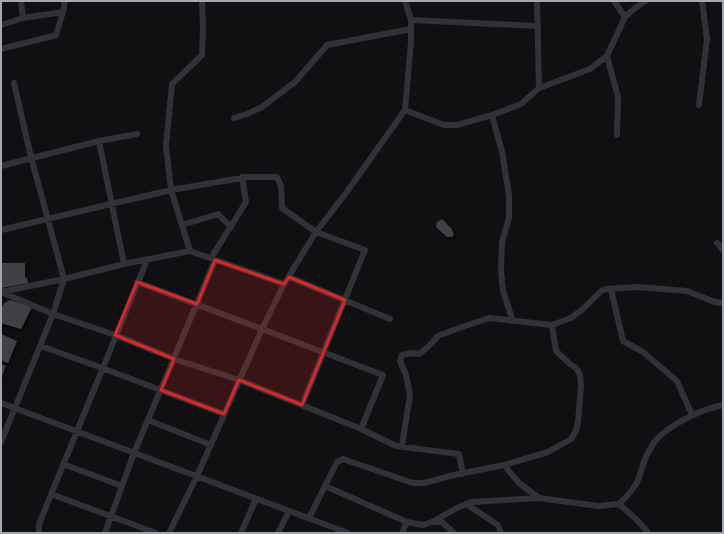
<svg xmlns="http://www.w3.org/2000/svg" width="724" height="534" font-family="Figtree,sans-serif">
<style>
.building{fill:#3f4045;filter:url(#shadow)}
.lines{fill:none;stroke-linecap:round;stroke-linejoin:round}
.street{stroke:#313237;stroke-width:6}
.marked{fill:#d62828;fill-opacity:0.2;stroke:#d62828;stroke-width:3;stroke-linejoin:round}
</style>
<defs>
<filter id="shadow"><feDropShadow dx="2" dy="2" stdDeviation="2" flood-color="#0009"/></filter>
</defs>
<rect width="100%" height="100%" fill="#101012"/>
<path class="building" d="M442,219l9,9 3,6 -2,3h-5l-11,-10 1,-5z
M1,263h24v14l2,1 1,5 -27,5z
M10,300l22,7 -11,22 -20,-6v-14l3,-6z
M1,334l16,7 -9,22 -7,-3z
M1,364l5,2 -5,12z"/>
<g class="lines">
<path class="street" d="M21,1l2,17
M537,1l2,87
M614,1l11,16
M411,20l127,6
M1,25l22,-7 40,-6
M1,49l48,-12 7,-2 7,-23 2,-11
M607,56l11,41 -1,38
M699,105l8,-66 -5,-38
M405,110l39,15h13l35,-10 29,-11 18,-16 51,-19 17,-13 18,-39 10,-9 11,-7
M492,115l10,37 7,43v23l-7,24 -1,29 2,20 10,30
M234,118l13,-4 15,-7 33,-25 32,-37 84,-16
M99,141l25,123
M1,166l98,-25 38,-7
M182,225l36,-11 13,13
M1,230l46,-11 124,-29 76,-13h30l4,9 1,22 34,24 49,18 -63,155
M717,243l6,7
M190,251l-19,-61 -5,-44 6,-62 30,-29 1,-27 -1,-27
M211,258l35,-56 -4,-25
M289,277l101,42
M137,282l125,47 121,46 -22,54
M611,289l12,52 20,11 34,29 15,34
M1,292l52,22 62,21 59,24 65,21 120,48 37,18 63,8 4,20
M1,292l63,-13 60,-15 66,-13 94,33
M41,346l61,22 122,46
M1,403l347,130
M148,420l63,25
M1,442l52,-128 11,-35 -33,-122 -17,-74
M402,446l8,-51 -4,-20 -6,-14 2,-6 9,-2 8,1 10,-8 9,-10 21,-8 30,-10 63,7 19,-7 12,-9 18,-18 5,-2 32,-2 49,4 25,10 8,2 3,-1
M63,464l59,22
M504,465l15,18 20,15 59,8 21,-2c7,-7 15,-14 19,-24 4,-9 5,-20 11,-29 2,-3 4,-7 6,-10 15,-17 47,-32 68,-36
M325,486l82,36 16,3 9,-3 27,-15 12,-5 68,-4
M51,494l105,39
M466,504l32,21 3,8
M619,504c10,9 22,18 29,29
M309,518l28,-56 6,-3 70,24h11l30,-8 50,-10 44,-13 23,-13 5,-8 2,-9 3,-36 -1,-11 -4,-7 -6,-4 -14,-13 -4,-26
M433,522h9l12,11
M39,533v-9l108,-264
M105,533l29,-80 81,-193
M169,533l28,-57 65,-147 22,-45 32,-52 30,-39 59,-83 6,-68v-22l-6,-19
M241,533l15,-34
M278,533l11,-22
M402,533l5,-11"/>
</g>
<path class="marked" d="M215,260l69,24 5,-7 56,23 -43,105 -63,-25 -15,34 -63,-24 13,-31 -59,-24 22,-53 60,22z"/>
<rect width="724" height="534" fill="none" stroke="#a2a7b2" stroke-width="4"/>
</svg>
